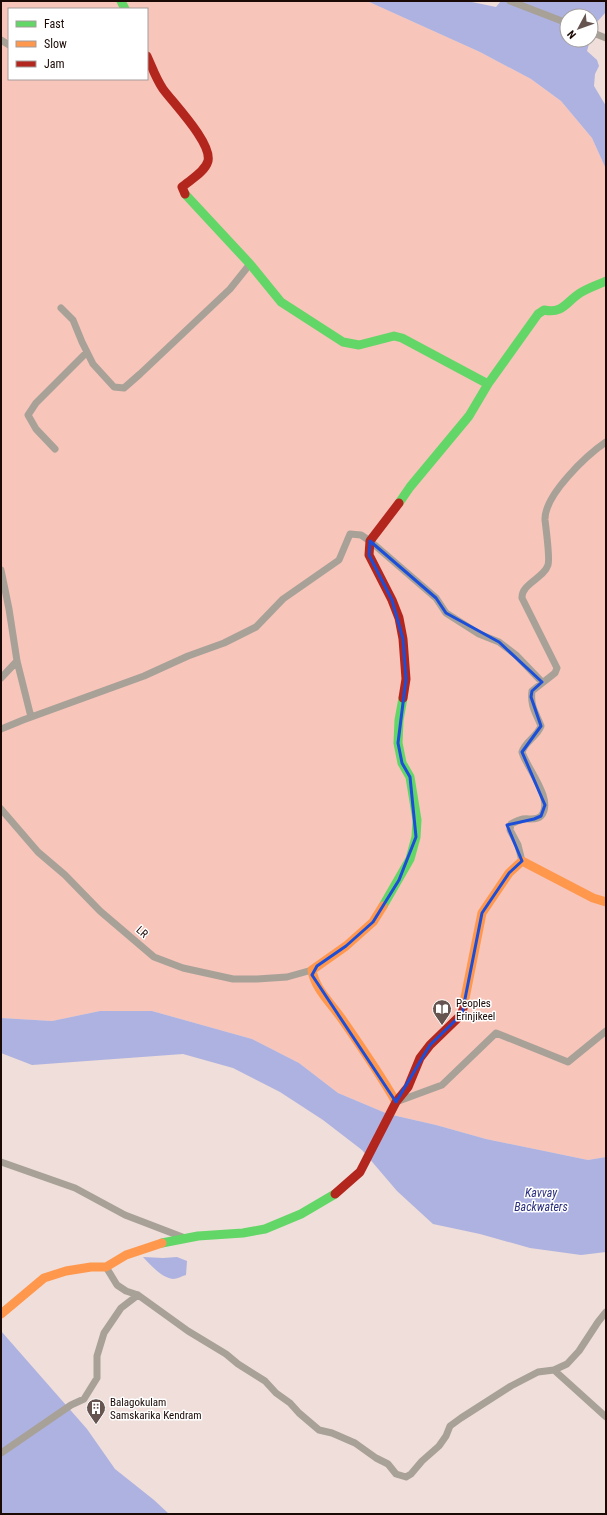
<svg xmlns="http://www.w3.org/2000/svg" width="607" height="1515" font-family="'Roboto Condensed',sans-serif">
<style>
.green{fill:#f7c5b9;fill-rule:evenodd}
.water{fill:#aeb2e1}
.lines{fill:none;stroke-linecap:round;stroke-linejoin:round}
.street{stroke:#a8a198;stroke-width:7}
.fast{stroke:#63d668;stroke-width:9}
.slow{stroke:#ff974d;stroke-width:9}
.jam{stroke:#b3261e;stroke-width:9}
.marked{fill:none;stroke:#1d4ed8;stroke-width:3;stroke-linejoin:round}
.labels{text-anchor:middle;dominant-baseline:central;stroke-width:3;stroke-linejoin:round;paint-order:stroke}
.street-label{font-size:11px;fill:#1a0905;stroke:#fff}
.poi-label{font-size:11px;fill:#1a0905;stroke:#fff;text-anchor:start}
.water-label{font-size:12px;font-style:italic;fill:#2a2e7d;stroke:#fff}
</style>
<rect width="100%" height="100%" fill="#efded9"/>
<path class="green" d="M1,1h366l113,51 51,27 30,22 31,37 14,31v988l-18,3 -102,-21 -50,-14 -48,-11 -50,-21 -39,-30 -47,-24 -100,-28h-52l-48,10 -51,-3zM9,9h138v70h-138z"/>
<path class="water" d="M367,1h100l29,6 5,-6h105v11l-10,11 -5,14v-21h-24v24h23l-3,11 10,9 2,6 -4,8 -1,12 12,20v63l-14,-31 -31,-37 -30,-22 -51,-27z
M100,1011h52l100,28 47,24 39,30 50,21 48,11 50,14 102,21 18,-3v95l-25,3 -51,-7 -50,-14 -47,-10 -36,-33 -35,-41 -39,-30 -43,-28 -47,-24 -50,-14 -151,11 -31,-12v-35l51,3z
M143,1257l20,1 14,-1 10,4 -1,14c-4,1 -9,4 -13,4 -13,-2 -22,-14 -30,-22z
M1,1331l86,98 28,40 39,31 15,14h-168z"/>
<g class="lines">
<path class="street" d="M510,1l57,22
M591,32l15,6
M1,40l8,5
M61,308l12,12 9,22 11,22 21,23 10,1 16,-14 90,-85 20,-25
M55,449l-19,-20 -8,-14 8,-12 51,-51
M1,570l8,39 8,52 14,56
M1,678l16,-17
M1,729l22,-9 121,-44 44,-20 36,-13 32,-16 27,-28 56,-39 11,-26 11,1 9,6 66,57 10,15 33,21 20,8 17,13 26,27
M1,809l37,43 27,23 35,36 54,46 29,11 50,11h24l30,-2 25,-7
M522,861l-4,-16 -8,-15 1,-6c4,-2 8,-4 12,-5 6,-1 13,2 18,-3 14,-16 -15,-49 -19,-64 3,-11 15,-15 19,-26 -5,-13 -11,-20 -9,-35l23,-18 2,-5 -35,-70c-1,-14 22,-20 26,-33 2,-6 -2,-37 -3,-45 -1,-25 42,-65 61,-78
M396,1102l46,-17 54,-52 72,29 38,-31
M1,1162l74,26 50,27 60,23
M106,1267l11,18 9,6 12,4 50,36 38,23 12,10 27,17 11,12 14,10 9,10 20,17 13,3 23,10 21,15 12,6 8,10 10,3 5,-3 11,-13 17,-15 7,-10 4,-10 11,-8 50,-32 27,-14 16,-2 13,-6 12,-13 19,-29 8,-10
M554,1370l52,47
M1,1453l70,-48 13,-6 13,-21v-22l7,-23 17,-25 17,-13"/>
<path class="fast" d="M121,1l4,8
M185,194l65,70 31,38 62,40 16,3 35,-9 8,2 86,46
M399,503l11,-16 59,-71 19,-32 50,-70 6,-4c19,4 22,-8 36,-17 8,-5 17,-8 26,-12
M383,906l27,-47 6,-22 1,-17 -7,-43 -8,-14 -4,-20 1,-23 4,-22
M162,1243l36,-7 45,-3 22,-4 36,-15 34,-20"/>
<path class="slow" d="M383,906l-10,16 -27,24 -34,24c3,20 21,35 32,52 18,26 36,52 52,80
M463,1008l19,-95 27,-40 13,-12 71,37 13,4
M1,1314l43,-36 22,-7 25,-4h15l20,-12 36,-12"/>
<path class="jam" d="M147,56c5,11 9,23 16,33 11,15 49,54 45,72 -3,11 -18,19 -26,26l3,7
M399,503l-29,38 -1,14 23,45 7,18 4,21 3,40 -3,19
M335,1194l25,-22 36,-70 12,-15 12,-29 10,-13 32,-31 1,-6"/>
</g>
<path class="marked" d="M370,541l66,57 10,15 53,29 43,40 -10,9 -1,6 10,29 -19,26 23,53 -4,11 -7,3 -27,6 15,36 -13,12 -27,40 -20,101 -32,31 -34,57 -84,-127 5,-9 29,-20 27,-24 26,-42 17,-43 -6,-60 -8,-14 -4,-20 8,-64 -3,-40 -11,-39 -23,-45z"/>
<defs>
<symbol id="library-pin" viewBox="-11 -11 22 30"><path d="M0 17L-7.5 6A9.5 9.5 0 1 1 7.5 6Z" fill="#65544f" stroke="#fff"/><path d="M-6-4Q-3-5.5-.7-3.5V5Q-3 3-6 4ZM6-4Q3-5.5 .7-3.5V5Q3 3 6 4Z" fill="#fff"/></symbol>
<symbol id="building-pin" viewBox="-11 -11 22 30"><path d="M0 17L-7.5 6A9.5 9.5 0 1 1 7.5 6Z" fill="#65544f" stroke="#fff"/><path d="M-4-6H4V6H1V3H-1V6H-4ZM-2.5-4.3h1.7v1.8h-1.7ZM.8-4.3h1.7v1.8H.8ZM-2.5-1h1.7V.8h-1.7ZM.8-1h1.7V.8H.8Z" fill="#fff"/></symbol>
</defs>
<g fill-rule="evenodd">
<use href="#library-pin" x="431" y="998" width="22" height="30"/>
<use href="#building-pin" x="85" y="1397" width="22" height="30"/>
</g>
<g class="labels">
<g class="street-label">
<text transform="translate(142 932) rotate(41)">LR</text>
</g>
<g class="poi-label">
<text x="456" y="1003">Peoples<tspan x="456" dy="13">Erinjikeel</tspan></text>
<text x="110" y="1402">Balagokulam<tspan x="110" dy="13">Samskarika Kendram</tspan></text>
</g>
<g class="water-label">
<text x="541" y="1193">Kavvay<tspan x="541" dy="14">Backwaters</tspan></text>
</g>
</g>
<rect width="607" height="1515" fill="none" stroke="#1a0905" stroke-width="4"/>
<rect x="8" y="8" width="140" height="72" fill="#ffffff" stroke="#a39d9b"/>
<rect x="16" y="21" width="20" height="6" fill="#63d668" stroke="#a39d9b"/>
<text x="44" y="28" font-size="12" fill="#1a0905">Fast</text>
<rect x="16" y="41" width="20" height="6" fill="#ff974d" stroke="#a39d9b"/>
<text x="44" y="48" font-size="12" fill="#1a0905">Slow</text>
<rect x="16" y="61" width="20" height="6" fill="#b3261e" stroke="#a39d9b"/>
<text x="44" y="68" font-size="12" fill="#1a0905">Jam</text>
<g transform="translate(579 28) rotate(229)"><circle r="19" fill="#ffffff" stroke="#a39d9b"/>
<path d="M0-3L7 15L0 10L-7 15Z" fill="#65544f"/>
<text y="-6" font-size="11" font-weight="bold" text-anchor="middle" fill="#1a0905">N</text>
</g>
</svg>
